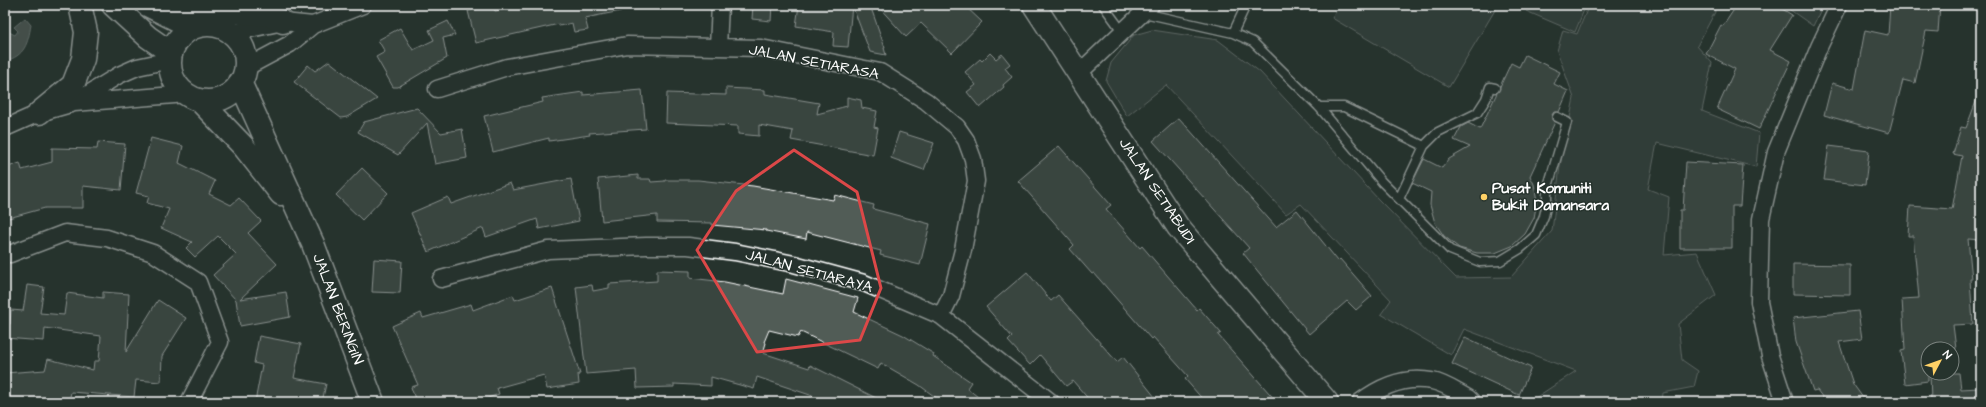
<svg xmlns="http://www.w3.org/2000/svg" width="1986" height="407" font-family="'Architects Daughter',sans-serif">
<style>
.green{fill:#3e4944;stroke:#9ea4a2}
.water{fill:#67706c;stroke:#a4a9a7}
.building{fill:#515c57;stroke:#fff}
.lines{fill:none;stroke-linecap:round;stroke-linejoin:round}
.lane-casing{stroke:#fff;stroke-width:11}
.street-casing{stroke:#fff;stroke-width:19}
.secondary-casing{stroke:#fff;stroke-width:25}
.lane{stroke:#26332d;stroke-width:8}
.street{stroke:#26332d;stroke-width:16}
.secondary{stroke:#26332d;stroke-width:22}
.marked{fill:none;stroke:#dc4848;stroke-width:3;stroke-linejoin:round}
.poi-dot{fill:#ffd166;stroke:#26332d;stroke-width:1.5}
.labels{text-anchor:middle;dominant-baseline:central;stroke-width:3;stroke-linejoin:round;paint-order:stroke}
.street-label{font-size:15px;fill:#fff;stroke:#26332d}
.poi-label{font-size:15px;font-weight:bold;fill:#fff;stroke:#26332d;text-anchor:start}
</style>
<rect width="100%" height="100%" fill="#26332d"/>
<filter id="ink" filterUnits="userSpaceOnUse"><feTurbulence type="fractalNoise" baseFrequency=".025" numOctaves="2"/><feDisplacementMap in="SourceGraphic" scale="8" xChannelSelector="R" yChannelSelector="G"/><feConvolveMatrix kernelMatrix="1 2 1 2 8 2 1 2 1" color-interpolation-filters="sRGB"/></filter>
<g filter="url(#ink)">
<path class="green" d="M1340,5h158l-49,82 -117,-69z
M1528,5h58l-11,27 -49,-21z
M1589,5h125l1,7 -18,34 15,17 -10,48 57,22 -3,34 -99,-24 -9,46 21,8 -5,58 33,-3 19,43 -38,29 4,36 16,11 -4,16 -31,6 -1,9h-133l47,-31 -112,-42 -13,26 -70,-41 10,-14 -90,-96 -15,10 -120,-129 -39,31 -21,-35 5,-18 23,-28 18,-5 66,10 42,32 119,128 77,78 55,-1 41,-46 8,-65 14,-68 -17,-47 6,-21 14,4z
M1783,5h40l-10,21z"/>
<path class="water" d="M25,18l6,7c-3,18 -6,31 -26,36v-31l10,5 3,-4 -4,-4z"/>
<path class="building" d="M491,5h2l2,6 23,-4v-2h102l1,6 -36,7 3,12 -14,2 -2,-9 -13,3v-2l-83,19 -8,-32z
M753,5h19l-1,16 -19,-2z
M799,5h53l-4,42 -15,-1 1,-14 -38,-6z
M852,5h18l15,43h-1l2,7 -16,-3z
M877,5h87l18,17 -30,31 -31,-30 -15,14z
M1737,5h39l16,10 -22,35 21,11 -32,68 -42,-20 18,-40 -29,-15 15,-29 2,1z
M1890,5h50l-2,27 -12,-1 -11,52 -12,-3 -14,53 -65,-18 8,-32 22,6 11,-59 23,5z
M448,21l7,14 -12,3 4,20 -49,29h-5l-17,-30 9,-5 -7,-12 22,-12 13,22 21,-10 -5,-10z
M990,53l6,6 6,-5 8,10 -5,4 7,9 -9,8 1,2 -24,21 -13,-16 9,-7 -11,-13 15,-13 2,2z
M1525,55l35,17 -6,12 14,7 -9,21h-5l-2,3v5l3,2 -25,54 4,8 3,17 -3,17 -9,16 -13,12 -17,7h-18l-18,-5 -15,-12 -9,-13 -5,-18 1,-13 -19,-9 12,-24 18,9 7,-9 21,-12 -16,-7 7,-13 7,-4 12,6 31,-66 8,4z
M329,61l48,38 -30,18 -6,1 -47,-36 14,-17 7,6z
M726,88l39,2v4l54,9 -2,11 30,-8v-9l14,3 1,8 15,3 -3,16 4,1 -5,27 -82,-15 2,-9 -34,-6v11l-21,-2v-8l-72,-3 1,-30 59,2z
M642,90l4,39 -57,4 1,2 -41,6v-3l-56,14 -9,-36 59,-14 -1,-4 41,-6v3z
M1980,91l1,149 -13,-1 4,40h-2l3,45 -20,1 3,24h-28v32l-23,3 -4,-33 4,-1 -3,-51 17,-1 -6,-62h-5l2,-30 42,3 10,-53 -9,-2 8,-27 5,1z
M417,108l24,25 21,-4 5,29 -32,6 -8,-41 -29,32 -40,-23 6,-10z
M1179,118l97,109 21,-17 41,51 2,-2 32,37 -16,14 -9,-9 -38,33 -66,-81 6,-5 -96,-107z
M899,132l35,11 -10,27 -33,-12z
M151,138l32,8 -4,17 36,18 -6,13 22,11 8,-7 22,23 -13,12 29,31 -37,35 46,-7 4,25 -50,9 -4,-26 -23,-25 23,-21 -18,-18 -23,21 -9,-9 6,-6 -31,-14 8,-19 -22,-6 2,-7 -13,-3z
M98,142l27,2 -4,46 -38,-4v22h-38l-40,11v-51l15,-5 2,7 30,-8v-14l45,1z
M1059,146l52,59 -5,4 34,39 2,-2 55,64 2,-2 22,25 -3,2 59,67h-72l-20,-23 3,-3 -35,-39 -2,2 -57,-66 -2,1 -22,-25 4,-4 -56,-64z
M1829,146l40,5 -4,34 -41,-5z
M1686,162l57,3 -3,41h-8v42h-52v-38h3z
M362,168l26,25 -26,27 -26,-25z
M638,175v4h12l1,3 14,-1v-1h33l55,6 80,14 2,-5 39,10 -1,4 57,15 -10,41 -40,-10 1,-4 -74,-19 -1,7 -40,-8v-1l-54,-5v-2l-55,-1v-7l-55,6 -4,-42z
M571,179l8,42 -40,8 -2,-10 -51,18 -3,-9 -55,24 -17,-39 37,-16 3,7 59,-21 3,7z
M374,259l28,2 -2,32 -28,-1z
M1793,264l57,1v30l-57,-1z
M657,270l33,1v7l35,4 58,12 3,-15 72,19 -4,14 49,23 31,19 -1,2 38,26 -4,6 17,14h-42l-23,-17 -38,-22 -3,6 -77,-37 -3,5 -29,-7 -5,12 2,1 -3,10 46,15 1,-3 74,37h-74l3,-6 -56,-19 -3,12 -43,-12v9l-37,-2v3l-37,1 -1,-18 -50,4 -10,-87 16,-2 1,6 16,-3v-4l48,-3z
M1027,272l24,29 7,-6 59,67 6,-5 36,45h-68l-18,-21 -7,5 -26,-31 -10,10 -22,-24 4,-4 -26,-30z
M27,285l17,2 -4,26 24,2 3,-22 36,5v-6l26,2 -3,58 32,-52 28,18 -24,38 -1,26 -25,-2 -2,17 -63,-5 -2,10h-31v-2l-33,1v-28l40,-3 3,-11 45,11 1,-9h5l2,-25 -56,-8 -1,13 -39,-3v-14h5l1,-14 12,1z
M552,288l28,86h-2l1,10 -32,5 -3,-14 -47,13 2,6 -22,8h-61l-5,-15 7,-2 -26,-59 29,-13 2,5 48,-14 2,6 40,-15 2,5z
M1858,311l4,28 -23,3 14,42 13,18h-40l-9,-12 -4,1 -17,-49 -3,-24z
M259,336l42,8 -7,34 32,6 -4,18h-67l7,-37 -8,-2z
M1465,337l66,31 -12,27 -67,-31z
M1930,373h29l2,16 18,-1v14h-48z"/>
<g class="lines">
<defs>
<path id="lane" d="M1103,5l19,26
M1144,13l89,20 20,9 66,65 63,75 68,68 30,12 20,-1 20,-12 16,-14 8,-19 3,-13v-13l20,-68 -10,-5
M1233,33l13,-28
M1319,107h25l80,39
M1399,199l25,-53 14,-14 39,-19 9,-14 4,-12 5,1"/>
<path id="street" d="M231,33l52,-11 30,3
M718,47l2,-42
M245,68l45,-24 23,-19 50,-20
M1079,73l72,-68
M437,89l70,-22 120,-22 134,3 119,24 46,29 31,26 9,13 7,19 3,22 -13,69 -12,46 -10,20
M75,102l44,-27 18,-8 33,-7
M5,128l34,-15 35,-10 113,-9
M10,254l55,-21 42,5 46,15 45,29 22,60 -31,60
M441,279l107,-29 98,-4h42l47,6 59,12 70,19 77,33 110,86
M1360,402c21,-16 46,-26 72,-21 12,2 25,11 36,17l4,4
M1785,402l-15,-46 -11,-54 2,-83 15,-67 43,-105 20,-42"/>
<path id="secondary" d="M113,5l35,32 23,16
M147,5l30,15 22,6
M187,5l46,7 35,3 15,7
M1034,5l144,222 149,175
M170 63a38 38 0 1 1 76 0a38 38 0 1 1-76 0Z
M240,82l73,162 60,158
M199,100l45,47 37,47
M39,113l34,-28 10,-26 3,-27 -6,-27"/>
</defs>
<use href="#lane" class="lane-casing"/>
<use href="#street" class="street-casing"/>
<use href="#secondary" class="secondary-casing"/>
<use href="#lane" class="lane"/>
<use href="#street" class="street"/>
<use href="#secondary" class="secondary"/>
</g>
</g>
<path d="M0 0H1986V407H0ZM794,150l63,42 24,96 -21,52 -103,12 -60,-102 39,-59z" fill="#26332d" fill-opacity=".55" fill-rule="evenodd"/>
<path class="marked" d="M794,150l63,42 24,96 -21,52 -103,12 -60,-102 39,-59z"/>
<circle class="poi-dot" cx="1484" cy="197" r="4"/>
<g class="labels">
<g class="street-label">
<text transform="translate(814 62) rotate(11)">JALAN SETIARASA</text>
<text transform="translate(1157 191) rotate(56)">JALAN SETIABUDI</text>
<text transform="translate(809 271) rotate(15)">JALAN SETIARAYA</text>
<text transform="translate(338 309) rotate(69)">JALAN BERINGIN</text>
</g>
<g class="poi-label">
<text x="1492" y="188">Pusat Komuniti<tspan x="1492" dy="17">Bukit Damansara</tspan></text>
</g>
</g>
<rect width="1986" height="407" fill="none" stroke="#26332d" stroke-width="20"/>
<rect x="10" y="10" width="1966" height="387" fill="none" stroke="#fff" stroke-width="1.5" filter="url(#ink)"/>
<g transform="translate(1940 361) rotate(49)"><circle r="19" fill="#26332d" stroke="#7d8581"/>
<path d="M0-3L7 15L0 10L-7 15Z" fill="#ffd166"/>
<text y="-6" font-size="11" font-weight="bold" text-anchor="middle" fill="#ffffff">N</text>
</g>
</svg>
